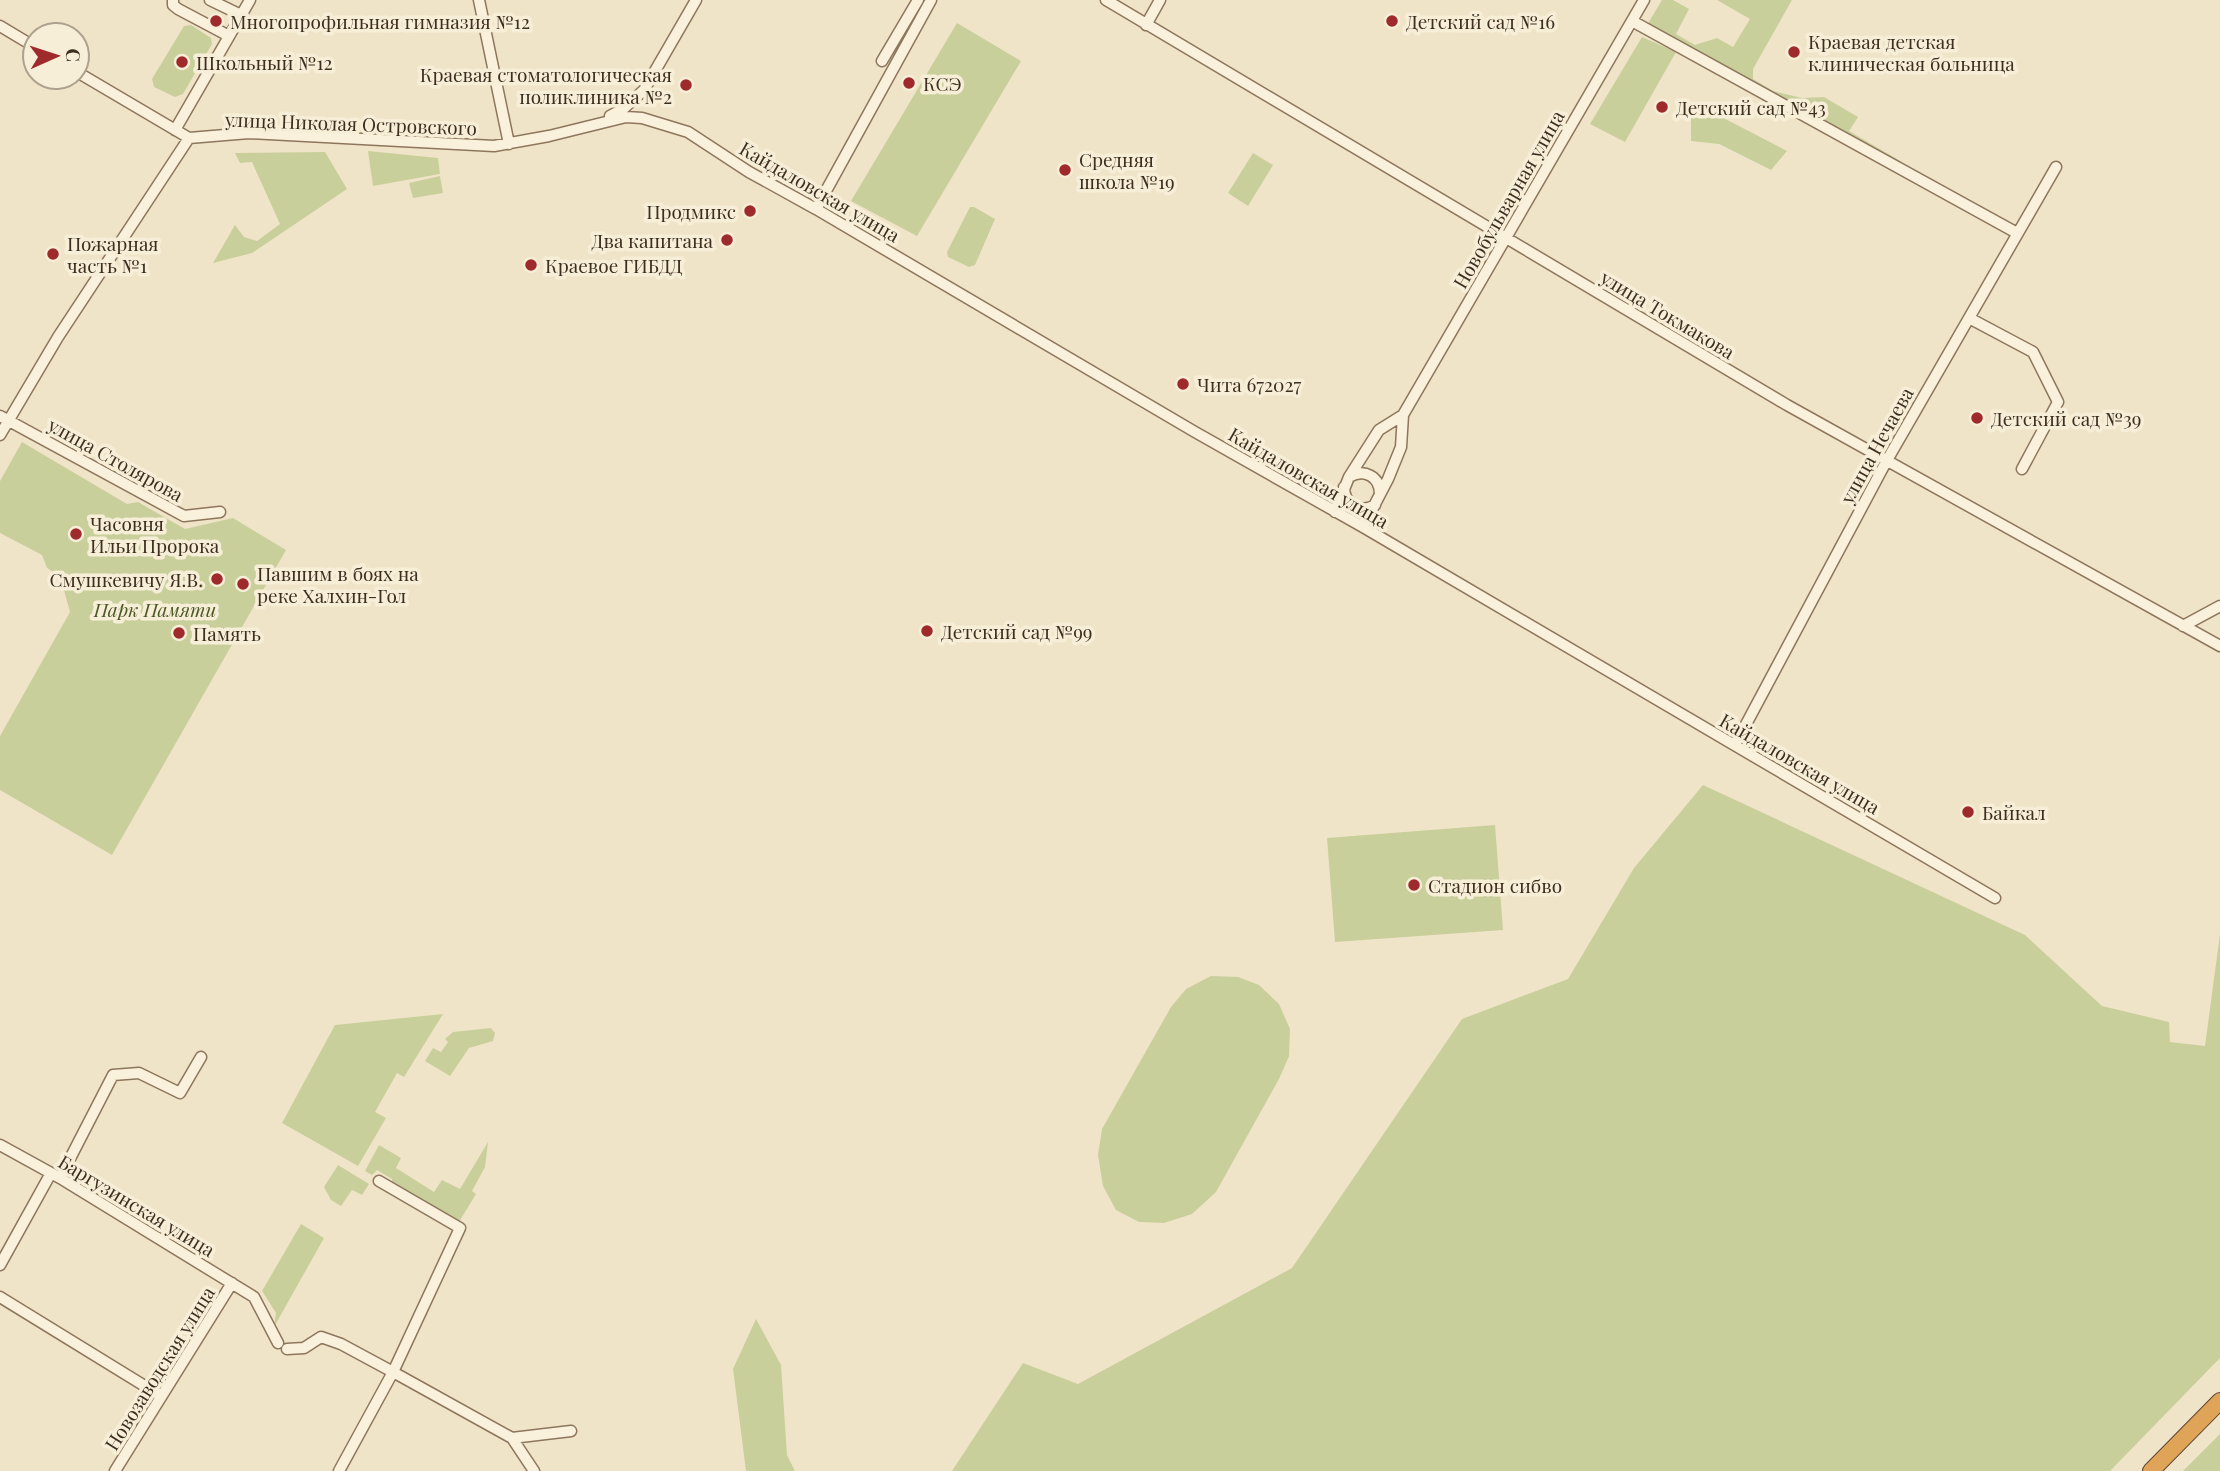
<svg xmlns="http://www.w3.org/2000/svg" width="2220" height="1471" font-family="'Playfair Display',serif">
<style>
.green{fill:#c9cf9b}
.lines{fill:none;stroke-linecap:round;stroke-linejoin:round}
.minor-casing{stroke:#8d765c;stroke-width:13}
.highway-casing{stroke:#5b4430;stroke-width:18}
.minor{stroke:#faf1dc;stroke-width:10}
.highway{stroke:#e0a458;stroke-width:16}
.poi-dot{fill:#9e2a2b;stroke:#f7eed8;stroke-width:2.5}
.labels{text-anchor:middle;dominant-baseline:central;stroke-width:7;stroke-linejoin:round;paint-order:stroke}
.poi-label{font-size:19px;fill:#3d2e20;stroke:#f7eed8;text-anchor:start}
.street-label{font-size:19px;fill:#3d2e20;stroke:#f7eed8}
.park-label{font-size:19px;font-style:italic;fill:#4d5a26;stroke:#f7eed8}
</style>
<rect width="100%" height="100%" fill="#f0e4c8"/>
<path class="green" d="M1662,0h11l16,9 -13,25 19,11 22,-7 16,9 17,-28 -33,-19h75l-39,69v10l20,12 29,7 22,-1 34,20 -9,14 53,31 -2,4 -253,-141z
M957,23l64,38 -104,175 -66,-35z
M191,25l20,13 1,6 -29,50 -8,3 -21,-10 -2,-8 32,-53z
M1642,37l34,15 -51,90 -35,-18z
M1704,108l83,43 -16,19 -52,-26 -28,-3v-24z
M368,151l70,7 2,16 -67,12z
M325,152l22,37 -95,64 -39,10 22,-38 9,12 13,4 23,-17 -28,-62 -12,1 -5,-10z
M1253,153l20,12 -25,41 -20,-13z
M440,176l3,17 -30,5 -4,-15z
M970,207h4l21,12 -20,46 -6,2 -21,-10 -1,-5z
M22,442l105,62 11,-2 47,27 48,-11 53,32 -174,305 -112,-65v-54l70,-124 -10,-36 -13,-8 -5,-13 -42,-22v-52z
M1703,785l322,150 77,71 67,16 1,20 35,4 15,-112v424l-110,113h-1158l71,-108 55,21 214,-116 170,-249 106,-40 66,-111z
M1495,825l8,105 -168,12 -8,-104z
M1211,976l27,1 21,8 20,19 11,25 -1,27 -10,23 -63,113 -24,22 -28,9 -25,-1 -23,-12 -13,-24 -5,-31 4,-26 69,-122 15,-18z
M443,1014l-39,63 -7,-4 -22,39 11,6 -28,48 -76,-43 53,-98z
M491,1028l4,5 -2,8 -24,7 -19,28 -25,-15 8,-13 8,4 7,-10 -3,-3 8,-7z
M488,1142l-3,25 -13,24 4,3 -17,28 -67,-39v-4l-15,-9 -5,5 -7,-4 14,-26 22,13 -5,10 38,24 8,-12 18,9z
M338,1165l31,19 -7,11 -10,-5 -11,16 -10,-6 -7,-13z
M301,1224l23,14 -50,89 2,-14 -14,-22z
M756,1319l25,46 6,90 8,16h-49l-13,-102z
M2220,1434v37h-37z"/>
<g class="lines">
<defs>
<path id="minor" d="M173,0v5l5,4 51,27
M210,0l31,15
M479,0l30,144
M1106,0l681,405 433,241
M1632,21l385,212
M1146,25l14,-25
M0,26l35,21
M882,61l36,-61
M77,72l112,66 60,-5 245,13 55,-10 77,-19 16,1 46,14 61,40 67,37 379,223 168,95 632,371
M610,116l13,-7 21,-19 52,-90
M175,130l75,-130
M816,209l115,-209
M1969,318l64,34 25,50 -36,67
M0,416l184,100 36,-4
M0,435l58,-98 131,-199
M1349,477c16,-9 31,0 31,17
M1344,487c0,17 16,27 31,18
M1335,512l14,-35 30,-47 24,-15
M1363,527l25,-48 13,-32 2,-32 241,-415
M2183,626l37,-20
M1735,745l151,-283 170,-295
M0,1145l60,33 194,119 24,46
M60,1178l53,-103 26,-2 41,20 21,-36
M0,1265l51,-92
M0,1297l161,99
M287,1349l17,-1 17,-11 20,7 52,28 67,-144 -81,-47
M512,1438l22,33
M115,1471l117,-188
M339,1471l54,-99 119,66 59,-7"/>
<path id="highway" d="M2151,1471l69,-70"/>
</defs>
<use href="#minor" class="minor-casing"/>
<use href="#highway" class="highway-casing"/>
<use href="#minor" class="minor"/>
<use href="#highway" class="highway"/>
</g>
<g class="poi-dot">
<circle cx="216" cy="21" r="7"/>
<circle cx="1392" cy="21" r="7"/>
<circle cx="1794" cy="52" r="7"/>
<circle cx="182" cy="62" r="7"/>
<circle cx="909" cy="83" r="7"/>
<circle cx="686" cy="85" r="7"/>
<circle cx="1662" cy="107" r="7"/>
<circle cx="1065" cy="170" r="7"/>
<circle cx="750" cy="211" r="7"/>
<circle cx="727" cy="240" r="7"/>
<circle cx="53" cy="254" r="7"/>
<circle cx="531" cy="265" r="7"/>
<circle cx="1183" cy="384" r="7"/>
<circle cx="1977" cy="418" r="7"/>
<circle cx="76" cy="534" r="7"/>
<circle cx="217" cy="579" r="7"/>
<circle cx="243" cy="584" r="7"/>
<circle cx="927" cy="631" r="7"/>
<circle cx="179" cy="633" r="7"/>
<circle cx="1968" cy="812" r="7"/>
<circle cx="1414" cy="885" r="7"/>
</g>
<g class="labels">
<g class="poi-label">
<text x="230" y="21">Многопрофильная гимназия №12</text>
<text x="1406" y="21">Детский сад №16</text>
<text x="1808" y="41">Краевая детская<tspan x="1808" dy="22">клиническая больница</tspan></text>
<text x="196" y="62">Школьный №12</text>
<text x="672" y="74" text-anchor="end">Краевая стоматологическая<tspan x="672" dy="22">поликлиника №2</tspan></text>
<text x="923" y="83">КСЭ</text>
<text x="1676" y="107">Детский сад №43</text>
<text x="1079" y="159">Средняя<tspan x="1079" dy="22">школа №19</tspan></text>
<text x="736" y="211" text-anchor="end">Продмикс</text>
<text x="713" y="240" text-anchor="end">Два капитана</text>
<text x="67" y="243">Пожарная<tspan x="67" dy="22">часть №1</tspan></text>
<text x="545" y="265">Краевое ГИБДД</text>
<text x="1197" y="384">Чита 672027</text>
<text x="1991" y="418">Детский сад №39</text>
<text x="90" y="523">Часовня<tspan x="90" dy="22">Ильи Пророка</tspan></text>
<text x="257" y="573">Павшим в боях на<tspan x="257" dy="22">реке Халхин-Гол</tspan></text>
<text x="203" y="579" text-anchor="end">Смушкевичу Я.В.</text>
<text x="941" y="631">Детский сад №99</text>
<text x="193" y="633">Память</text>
<text x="1982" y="812">Байкал</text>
<text x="1428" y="885">Стадион сибво</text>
</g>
<g class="street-label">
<text transform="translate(351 123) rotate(2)">улица Николая Островского</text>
<text transform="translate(820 191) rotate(30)">Кайдаловская улица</text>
<text transform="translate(1508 199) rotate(-60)">Новобульварная улица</text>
<text transform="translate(1668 314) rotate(31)">улица Токмакова</text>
<text transform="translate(1876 445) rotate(-61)">улица Нечаева</text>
<text transform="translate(116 459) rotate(29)">улица Столярова</text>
<text transform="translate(1309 477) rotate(30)">Кайдаловская улица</text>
<text transform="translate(1800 763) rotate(30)">Кайдаловская улица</text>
<text transform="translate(137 1205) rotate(31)">Баргузинская улица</text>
<text transform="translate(159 1368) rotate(-58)">Новозаводская улица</text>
</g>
<g class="park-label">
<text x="155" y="609">Парк Памяти</text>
</g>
</g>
<g transform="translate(56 56) rotate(87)"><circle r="33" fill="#f7eed8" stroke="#ada18e" stroke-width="2"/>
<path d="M0-5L12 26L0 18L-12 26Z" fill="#9e2a2b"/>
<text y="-10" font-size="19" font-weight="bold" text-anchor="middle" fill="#3d2e20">С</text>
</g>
</svg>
